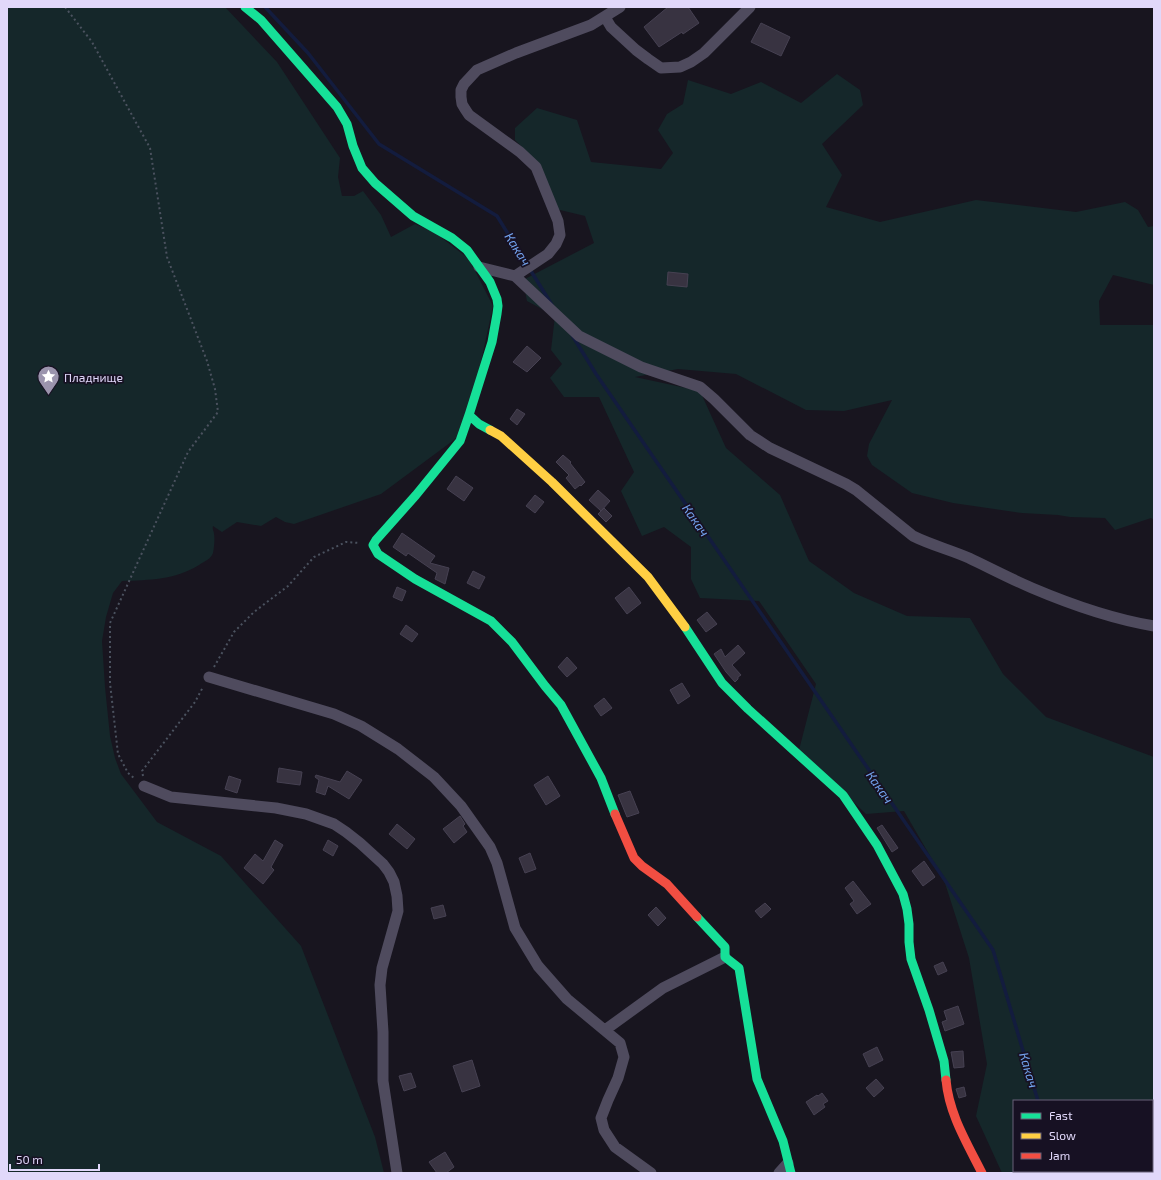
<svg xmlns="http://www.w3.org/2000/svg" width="1161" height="1180" font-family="'Exo 2',sans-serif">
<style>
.green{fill:#15272a;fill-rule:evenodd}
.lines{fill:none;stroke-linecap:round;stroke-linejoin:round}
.stream{stroke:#131c3e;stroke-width:3.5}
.building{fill:#383341;stroke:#464152}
.path{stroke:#4b525f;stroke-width:2;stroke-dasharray:2 3;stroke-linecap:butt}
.street{stroke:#4f4b5e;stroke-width:11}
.fast{stroke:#16e098;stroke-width:9}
.slow{stroke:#ffcf43;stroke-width:9}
.jam{stroke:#f24e42;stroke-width:9}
.labels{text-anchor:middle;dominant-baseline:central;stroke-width:3.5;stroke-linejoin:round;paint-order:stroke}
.poi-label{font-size:12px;fill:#e1d8fa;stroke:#171123;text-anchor:start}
.water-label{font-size:13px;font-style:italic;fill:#73a3ee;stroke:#171123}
</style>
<rect width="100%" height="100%" fill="#18151f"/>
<path class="green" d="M7,7h218l52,55 63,96 -2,19 4,19h12l9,-5 18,24 10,22 24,-13 19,8 35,27 24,47 -27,125 -85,63 -87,30 -9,-2 -9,-5 -15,9 -24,-4 -15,10 -9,-6c-1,4 1,5 1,8 1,5 0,14 -1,19 -2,6 -8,8 -14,12 -25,15 -49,15 -77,16l-9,12 -7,24 -4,24 3,46 5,49 5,22 6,16 36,48 64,34 80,90 74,191 9,36h-377z
M837,74l23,16 3,15 -41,39 20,31 -16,32 54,15 96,-22 100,12 49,-10 13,8 10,17 6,-1v59l-41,-10 -14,26 1,24h54v195l-3,-2 -36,12 -10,-12 -35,-1 -12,-2 -36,-2 -69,-10 -41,-10 -40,-28 -5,-9 2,-12 23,-44 -48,11 -38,-1 -70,-36 -58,-5 -43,8 65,14 26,57 54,47 29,66 45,32 53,23 63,2 33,56 43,43 108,40v416h-152l-26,-57 11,-52 -18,-106 -25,-78 -40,-69 -38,3 -67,-64 17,-66 -57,-83 -59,-3 -9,-19v-32l-27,-20 -22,9 -21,-45 13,-19 -35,-75h-35l-14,-19 12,-14 -11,-14 4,-34 -28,-15 -4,-21 71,-37 -9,-27 -29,-7 -17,-45 -24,-24v-12l22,-20 40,12 14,42 70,7 12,-16 -15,-23 9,-16 16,-10 5,-24 43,14 30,-12 40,21zM1014,1101h138v70h-138z"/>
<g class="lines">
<path class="stream" d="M265,7l43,46 71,91 118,72 55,89
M572,335l24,39 397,576 45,151
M1059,1171v2"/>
</g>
<path class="building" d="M668,7h20l11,16 -16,11 -1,-2 -23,15 -15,-20z
M761,23l29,14 -9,19 -30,-14z
M668,272l20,2 -1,13 -20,-2z
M527,346l14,12 -14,14 -14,-10z
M517,409l8,5 -8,11 -7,-6z
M563,455l8,7 -1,1 15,19 -4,4 -1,-1 -5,4 -9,-11 3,-3 -13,-13z
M456,476l17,12 -9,13 -17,-12z
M598,490l12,11 -9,10 -12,-11z
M535,495l9,7 -9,11 -9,-7z
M604,508l8,8 -6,6 -8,-8z
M402,533l33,23 -5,7 19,5 -4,16 -10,-5 2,-6 -29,-20 -2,3 -13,-9z
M473,571l12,6 -6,12 -12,-6z
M397,587l9,4 -4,10 -9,-4z
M629,587l12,16 -14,11 -12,-16z
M707,612l10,12 -11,8 -9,-12z
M406,625l12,9 -6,8 -12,-8z
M738,645l7,8 -13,12 9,10 -3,2v2l-3,3 -9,-10 -12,-18 7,-5 4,8z
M567,657l10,11 -10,9 -9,-10z
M682,683l8,13 -12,8 -8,-14z
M604,698l8,10 -11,8 -7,-10z
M279,768l23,4 -2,13 -23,-3z
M347,771l15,9 -13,19 -21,-13 -3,9 -9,-3 3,-12 -4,-3 1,-2 24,7z
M229,776l12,4 -4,13 -12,-4z
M548,776l12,20 -14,9 -12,-20z
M630,791l9,22 -12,4 -9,-22z
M460,816l5,8 -2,2 4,6 -13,11 -11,-14z
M397,824l18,15 -8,10 -18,-15z
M882,825l16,23 -6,4 -15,-24z
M275,840l8,5 -12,22 3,3 -11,14 -19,-16 11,-14 8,7z
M328,840l10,6 -5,10 -10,-6z
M530,853l6,16 -11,4 -6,-15z
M924,861l11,16 -12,9 -11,-15z
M853,881l18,23 -14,10 -7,-10 4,-3 -9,-13z
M765,903l6,6 -10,9 -6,-7z
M443,905l3,11 -12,3 -3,-11z
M656,907l10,11 -8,8 -10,-11z
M943,962l4,9 -9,4 -4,-9z
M958,1006l6,18 -19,7 -3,-9 5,-2 -3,-9z
M877,1047l6,13 -14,7 -6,-13z
M963,1051l1,16 -10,1 -3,-16z
M472,1060l8,26 -18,6 -9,-26z
M411,1073l5,14 -12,4 -5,-15z
M876,1079l8,9 -10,9 -8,-9z
M964,1087l2,9 -7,2 -3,-9z
M822,1093l6,8 -5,3 2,3 -11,8 -8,-13 11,-7 1,1z
M445,1152l9,15 -8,6h-9l-8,-11z"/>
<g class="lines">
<path class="path" d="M65,7l27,35 58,106 17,109 40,104 8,28 3,23 -30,40 -78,171v60l8,71 10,19 7,6
M214,667l20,-35 20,-20 34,-26 26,-29 32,-15 13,1
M143,776l-1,-5 53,-69 8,-15"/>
<path class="street" d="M605,17l6,10 25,23 12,9 13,9 19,-1 11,-5 13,-9 46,-46
M479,267l36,9 33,-22 8,-10 4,-9 -2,-14 -22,-54 -16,-15 -51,-37 -4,-6 -3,-5 -1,-7v-7l3,-6 13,-14 39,-17 75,-28 29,-18
M515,276l64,60 62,31 59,20 14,12 36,36 20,13 76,36 10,6 57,46c18,9 38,14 56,22 21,10 42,21 63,30 40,17 80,31 122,38
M209,677l125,37 27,12 37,23 36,28 27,29 29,41 7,16 18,65 23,38 29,33 53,44 4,14 -6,21 -10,22 -7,18 3,12 11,17 36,26
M144,786l27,11 105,11 30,6 28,10 12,8 14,11 23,21 6,8 5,10 3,14 1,15 -16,57 -2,17 3,47v49l14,92
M605,1030l58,-42 62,-31
M779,1173l9,-10"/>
<path class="fast" d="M245,7l16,13 76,87 10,17 6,22 9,22 13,15 38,33 39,22 15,12 23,32 7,17 1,7 -1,8 -5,28 -23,73 10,9 11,6
M469,415l-9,26 -44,54 -40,45 -3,5 5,9 37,25 76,42 21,21 33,44 16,19 40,73 14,36
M685,627l37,56 26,26 95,86 34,50 26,49 4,15 2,15v18l2,17 18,51 15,51 2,19
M697,917l28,30v10l14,11 18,111 26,62 8,32"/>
<path class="slow" d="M490,430l11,6 51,46 96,95 37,50"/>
<path class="jam" d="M615,814l19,44 8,8 25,18 30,33
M946,1080c3,34 21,63 36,93"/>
</g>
<defs>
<symbol id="sight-pin" viewBox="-11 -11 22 30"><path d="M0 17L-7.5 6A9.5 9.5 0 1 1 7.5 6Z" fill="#9b94ad" stroke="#171123"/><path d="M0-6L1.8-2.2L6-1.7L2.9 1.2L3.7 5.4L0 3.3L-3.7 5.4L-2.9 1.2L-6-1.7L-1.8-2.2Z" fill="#fff"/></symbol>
</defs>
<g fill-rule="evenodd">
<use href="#sight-pin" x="36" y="364" width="25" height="34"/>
</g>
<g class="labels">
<g class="poi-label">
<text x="64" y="377">Пладнище</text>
</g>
<g class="water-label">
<text transform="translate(518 249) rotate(58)">Какач</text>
<text transform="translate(696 520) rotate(55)">Какач</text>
<text transform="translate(880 787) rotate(55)">Какач</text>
<text transform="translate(1029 1070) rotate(73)">Какач</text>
</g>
</g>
<rect width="1161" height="1180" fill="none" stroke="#e1d8fa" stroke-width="16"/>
<rect x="1013" y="1100" width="140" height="72" fill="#171123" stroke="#686179"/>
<rect x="1021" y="1113" width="20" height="6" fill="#16e098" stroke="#686179"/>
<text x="1049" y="1120" font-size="12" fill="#e1d8fa">Fast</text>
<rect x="1021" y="1133" width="20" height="6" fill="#ffcf43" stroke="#686179"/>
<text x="1049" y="1140" font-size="12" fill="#e1d8fa">Slow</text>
<rect x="1021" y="1153" width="20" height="6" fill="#f24e42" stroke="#686179"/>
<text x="1049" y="1160" font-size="12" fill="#e1d8fa">Jam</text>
<path d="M10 1164v6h89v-6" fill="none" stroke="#e1d8fa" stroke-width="2"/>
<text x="16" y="1164" font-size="12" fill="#e1d8fa" stroke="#171123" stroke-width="3" paint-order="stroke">50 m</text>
</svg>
